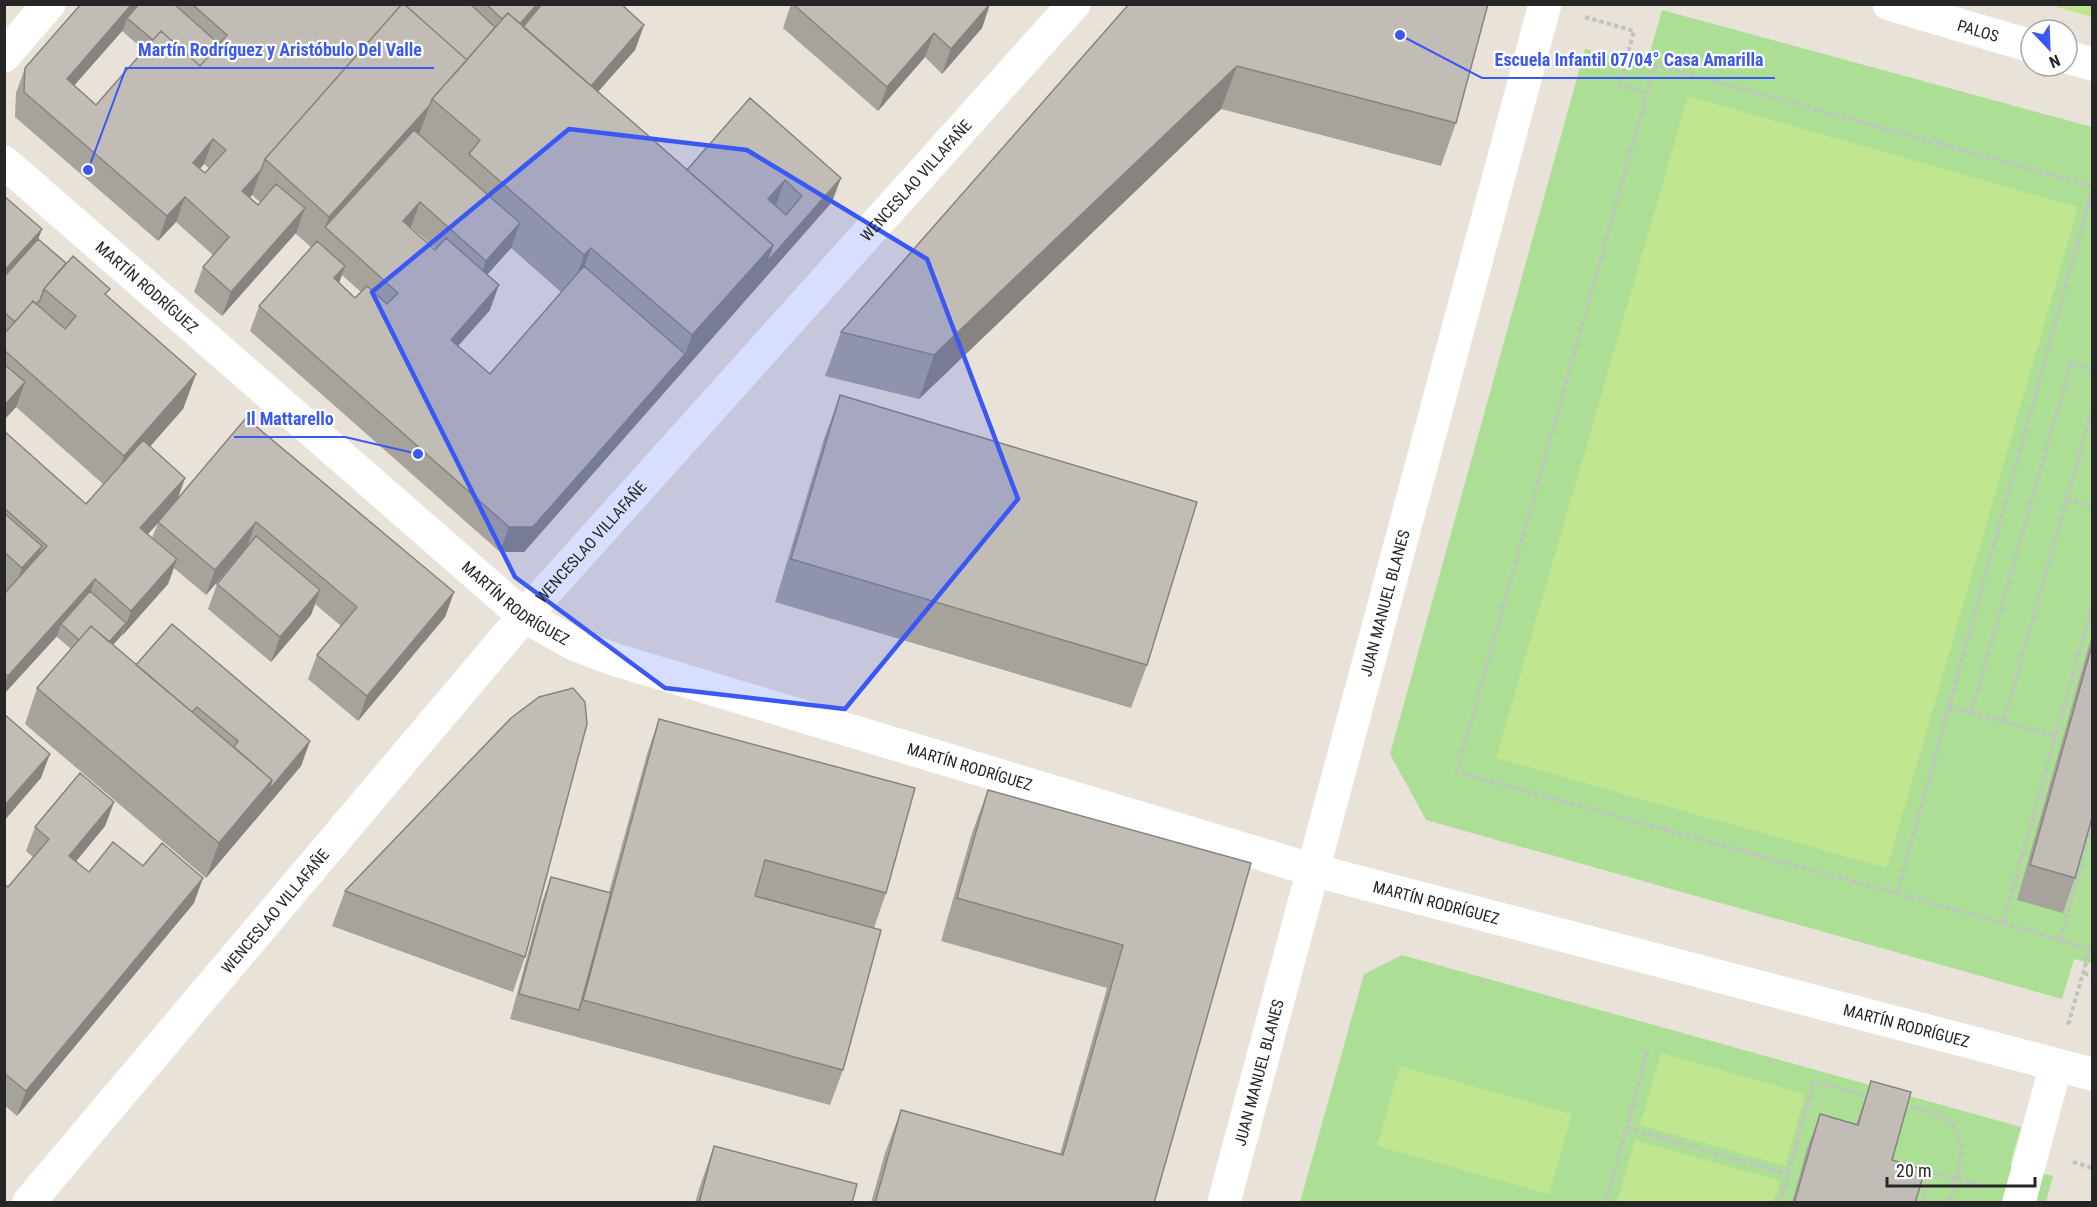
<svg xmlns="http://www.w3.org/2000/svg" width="2097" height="1207" font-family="'Roboto Condensed',sans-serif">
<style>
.green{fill:#acdf95}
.pitch{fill:#c0e690}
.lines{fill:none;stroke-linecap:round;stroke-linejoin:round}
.path{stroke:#c2c2c2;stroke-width:4;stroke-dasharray:4.5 3;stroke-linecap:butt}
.minor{stroke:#fff;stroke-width:33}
.wall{fill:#a6a29c;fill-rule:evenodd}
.shaded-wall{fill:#87847f}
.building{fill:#c1bcb5;stroke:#87847f;stroke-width:1.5;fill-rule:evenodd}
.marked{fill:#3a58f4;fill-opacity:0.2;stroke:#3a58f4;stroke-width:4.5;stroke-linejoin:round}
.labels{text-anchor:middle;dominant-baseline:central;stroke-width:4.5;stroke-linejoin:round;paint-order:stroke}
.street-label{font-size:16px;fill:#262626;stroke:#fff}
.leader{fill:none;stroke:#3a58f4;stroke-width:2}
.callout-dot{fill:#3a58f4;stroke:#fff;stroke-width:2}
.callout-label{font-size:18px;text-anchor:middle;font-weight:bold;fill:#3a58f4;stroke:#fff;stroke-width:4.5;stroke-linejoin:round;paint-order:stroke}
</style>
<rect width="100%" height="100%" fill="#e9e2d8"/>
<path class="green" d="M1662,10l430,117v837l-18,-5 -12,40 -636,-179 -36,-66 195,-705 61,17z
M1402,955l619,172 -11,38 43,11 -7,26h-746l64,-228z"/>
<path class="pitch" d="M2050,5h42v12z
M1688,96l390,111 -191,661 -391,-110z
M1661,1053l144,41 -20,72 -145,-41z
M1400,1066l172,48 -23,80 -172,-48z
M1635,1140l145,41 -7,21h-156z"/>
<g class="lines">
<path class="path" d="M1585,17l49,14 -15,54 28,8
M2092,186l-437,-121 -198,707 546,151 89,-316
M2067,499l25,8
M1949,707l107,29
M1971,713l100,-350 21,7
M2004,721l88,-311
M1897,894l195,-703
M2003,923l87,26 -22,76
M2060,940l32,-115
M2084,973l8,3
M1904,1106c12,3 30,5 41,12 28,17 11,61 5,84
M1627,1128l161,46
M2073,1162l19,6
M1921,1169l59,16
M1606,1202l42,-153
M1780,1202l34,-121 57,16
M1922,1202l8,-30"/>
<g class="minor">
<path id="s1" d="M1889,4l142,42"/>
<path d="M4,56l45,-52"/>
<path d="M2067,57l25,7"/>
<path id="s2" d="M4,162l520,454 50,28 39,15 700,211 779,204"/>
<path id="s3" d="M29,1202l495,-586 550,-612"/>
<path id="s4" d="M1224,1202l321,-1198"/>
<path d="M2019,1202l37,-137"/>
</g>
</g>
<path class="wall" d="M81,4h540l23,21 -9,25 -37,42 89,78 63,-72 82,104 -308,350h-24l-250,-221 9,-25 53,-58 -17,-15 -73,83 -28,-24 9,-25 10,-12 -37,-33 -18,19 -143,-124 1,-24 9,-25zM123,30l-1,1 22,19 -48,55 -22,-20zM204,164l6,5 -5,4 -5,-4zM252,195l8,7 -2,3 -8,-8zM411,227l25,22 -1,1 -25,-22zM511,248l50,44 -71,82 -32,-28 32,-36 -3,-35zM342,275l19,17 -6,6 -16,-15z
M791,4h199l-8,24 -40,46 -17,-17 -47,54 -95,-83z
M1129,4l327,119 -15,43 -220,-57 -302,290 -94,-23 16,-44z
M4,196l38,33 -4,10 28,24 41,33 89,78 -13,35 -33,37 35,32 -8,22 69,-82 208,174 -9,25 -87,104 -50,-42 9,-24 24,-29 -26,-22 -4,11 -40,47 -63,-53 9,-25 30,-37 -41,48 -32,-27 -6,16 -55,61 23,20 174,76 -9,25 -95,112 -181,-154 12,-36 34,-39 -14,-12v-1l-53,58v-263l82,73 17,-20 -87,-77 -12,13zM158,523l-6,15 -4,-4z
M840,395l307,270 -16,43 -356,-106 49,-163z
M2092,635v183l-17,60 -12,35 -46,-13z
M659,719l227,174 -12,35 -31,142 -13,35 -320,-86 32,-117 9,-25 58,15 38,-138z
M988,790l263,73 -97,340h-283l14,-50 16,-43 159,44 47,-166 -166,-47 31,-108z
M114,802l-9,24 -29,35 13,11 54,-6 51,37 -177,213 -13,-11v-221l4,3 25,-30 -7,-6 9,-24z
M345,891l180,66 -12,35 -181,-66z
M1871,1081l21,79 23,43h-123l15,-54 13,-35 36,11z
M714,1146l138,57h-157l4,-14z"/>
<path class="shaded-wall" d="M132,4h13l-18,14 -4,12 -65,74 9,-25z
M537,4h15l-34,42 -3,-16z
M990,4l-8,24 -40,46 9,-25z
M644,25l-9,25 -66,74 9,-25z
M934,33l-9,24 -47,54 9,-24z
M1237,66l-16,43 -302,290 15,-44z
M430,105l-13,35 -92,87 4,-10z
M213,139l-9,25 -20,23 9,-24z
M261,170l-9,25 -19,21 9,-25z
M841,178l-9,24 -308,350h-24l9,-25 176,-173 7,-19 81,-90z
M785,180l-9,25 -8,-6z
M185,197l-9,25 -18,19 9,-25z
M420,202l-9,25 -17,19 9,-25z
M305,208l-9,25 -74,83 9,-24z
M520,223l-9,25 -34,38 9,-25z
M42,229l-13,35 -25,28v-21z
M591,248l-16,43 -6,7 15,-43z
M345,266l-9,25 -2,-13z
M499,285l-9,25 -48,54 9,-24z
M196,374l-13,35 -72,82 13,-35z
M25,382l-9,25 -12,13v-14z
M185,478l-9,25 -45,50 9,-25z
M256,522l-9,25 -41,48 9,-25z
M42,546l-13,35 -19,22 12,-35z
M177,559l-9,25 -46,52 9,-25z
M95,579l-9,25 -25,20 -4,12 -53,58v-10l4,-8z
M320,590l-9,25 -40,47 9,-25z
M454,592l-9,25 -87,104 9,-25z
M126,623l-5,13 -29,32 5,-13z
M310,741l-9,25 -95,112 13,-35 53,-63z
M50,754l-9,24 -37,43v-15z
M114,802l-9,24 -45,55 9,-25z
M203,878l-9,25 -177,213 9,-25z"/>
<path class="building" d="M81,4h51l-65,75 29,26 65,-74 39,35 27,-31 -35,-31h210l-137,155 -4,11 -19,21 16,14 18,-21 29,24 -74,84 -28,-25 26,-30 -44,-40 -18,19 -143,-124 1,-24zM213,139l13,11 -21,23 -12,-10z
M139,4h35l45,40 -19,22 -39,-35 -8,9 -26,-22z
M402,4h2l63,56 -35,39 -2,6 -101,112 -64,-58z
M404,4h66l25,23 -28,33z
M486,4h51l-17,20 -12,-11 -6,6z
M542,4h79l23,21 -53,61 -68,-59z
M793,4h197l-39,45 -17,-16 -47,54z
M1129,4h359l-32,119 -219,-57 -303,289 -93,-23z
M508,13l265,232 -81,90 -101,-87 -7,7 -115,-101 11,-14 -48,-41z
M750,98l91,80 -75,85 7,-18 -86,-75zM785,180l17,16 -16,19 -18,-16z
M414,130l106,93 -34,38 -66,-59 -17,19 32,29 11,-12 53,47 -48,55 39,34 94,-108 101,88 -152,173h-24l-250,-221 58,-65 28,25 -11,12 21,20 12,-12 20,18 11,-11 -73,-66z
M4,196l38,33 -38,42z
M38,239l28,24 -22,26 -4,11 -4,4 -3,-3 -18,21 -11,-10v-35z
M73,256l37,33 -5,5 91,80 -72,82 -120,-106v-16l29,-33 32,28 11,-13 -32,-27z
M4,364l21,18 -21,24z
M840,395l357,107 -50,163 -356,-106z
M246,418l208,174 -87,104 -50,-41 40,-48 -101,-85 -41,48 -57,-48z
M4,431l82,73 57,-64 42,38 -45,50 37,31 -46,52 -36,-32 -87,97 -4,-3v-79l43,-48 -43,-38z
M4,513l38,33 -20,22 -18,-16z
M256,536l64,54 -40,47 -63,-53z
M90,591l36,32 -17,19 -18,-16 -12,14 -18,-16z
M172,624l138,117 -41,49 3,-10 -38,-33 4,-6 -41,-34 -5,5 -56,-47z
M91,626l181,154 -53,63 -182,-155z
M2092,645v173l-17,60 -45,-13z
M573,688l12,14 2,22 -62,233 -180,-66 166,-173 28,-21z
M4,714l46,40 -46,52z
M659,719l256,69 -29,105 -121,-33 -10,36 126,34 -38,140 -260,-70z
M80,773l34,29 -45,54 20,16 24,-30 30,24 19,-23 41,35 -177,213 -22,-18v-189l4,3 41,-48 -14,-12z
M988,790l263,73 -97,340h-279l26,-93 162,45 60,-210 -166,-47z
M551,877l60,16 -32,117 -60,-16z
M1871,1081l40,11 -19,68 33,10 -10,33h-121l26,-89 38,11z
M714,1146l143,38 -5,19h-153z"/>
<path class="marked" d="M569,129l178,21 180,109 91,240 -173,210 -180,-21 -150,-111 -143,-285z"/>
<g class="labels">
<g class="street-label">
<text stroke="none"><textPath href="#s1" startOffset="93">PALOS</textPath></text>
<text stroke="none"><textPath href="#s3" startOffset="1353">WENCESLAO VILLAFAÑE</textPath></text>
<text stroke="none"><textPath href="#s2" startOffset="190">MARTÍN RODRÍGUEZ</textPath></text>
<text stroke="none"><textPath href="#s3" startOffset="867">WENCESLAO VILLAFAÑE</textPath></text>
<text stroke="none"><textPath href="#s2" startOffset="676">MARTÍN RODRÍGUEZ</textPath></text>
<text stroke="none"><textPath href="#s4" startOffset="620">JUAN MANUEL BLANES</textPath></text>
<text stroke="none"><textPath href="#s2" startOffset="1162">MARTÍN RODRÍGUEZ</textPath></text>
<text stroke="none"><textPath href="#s2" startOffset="1648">MARTÍN RODRÍGUEZ</textPath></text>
<text stroke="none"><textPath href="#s3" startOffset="381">WENCESLAO VILLAFAÑE</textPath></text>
<text stroke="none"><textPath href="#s2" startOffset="2134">MARTÍN RODRÍGUEZ</textPath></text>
<text stroke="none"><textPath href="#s4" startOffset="134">JUAN MANUEL BLANES</textPath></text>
</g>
</g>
<path class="leader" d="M88 170L126 68H434M1400 35L1482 78H1775M418 454L345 437H234"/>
<g class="callout-dot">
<circle cx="88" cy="170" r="6"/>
<circle cx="1400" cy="35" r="6"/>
<circle cx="418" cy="454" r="6"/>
</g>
<g class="callout-label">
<text x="280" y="56">Martín Rodríguez y Aristóbulo Del Valle</text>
<text x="1629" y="66">Escuela Infantil 07/04° Casa Amarilla</text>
<text x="290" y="425">Il Mattarello</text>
</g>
<rect width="2097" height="1207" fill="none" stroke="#262626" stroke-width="12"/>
<g transform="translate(2049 48) rotate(157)"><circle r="28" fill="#ffffff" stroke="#a8a8a8" stroke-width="1.5"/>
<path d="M0-4.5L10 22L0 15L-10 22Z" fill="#3a58f4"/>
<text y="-9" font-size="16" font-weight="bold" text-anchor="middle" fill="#262626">N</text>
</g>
<path d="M1887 1177v9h148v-9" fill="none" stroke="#262626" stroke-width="3"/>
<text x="1896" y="1177" font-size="18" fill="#262626" stroke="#ffffff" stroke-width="4.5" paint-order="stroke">20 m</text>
</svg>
